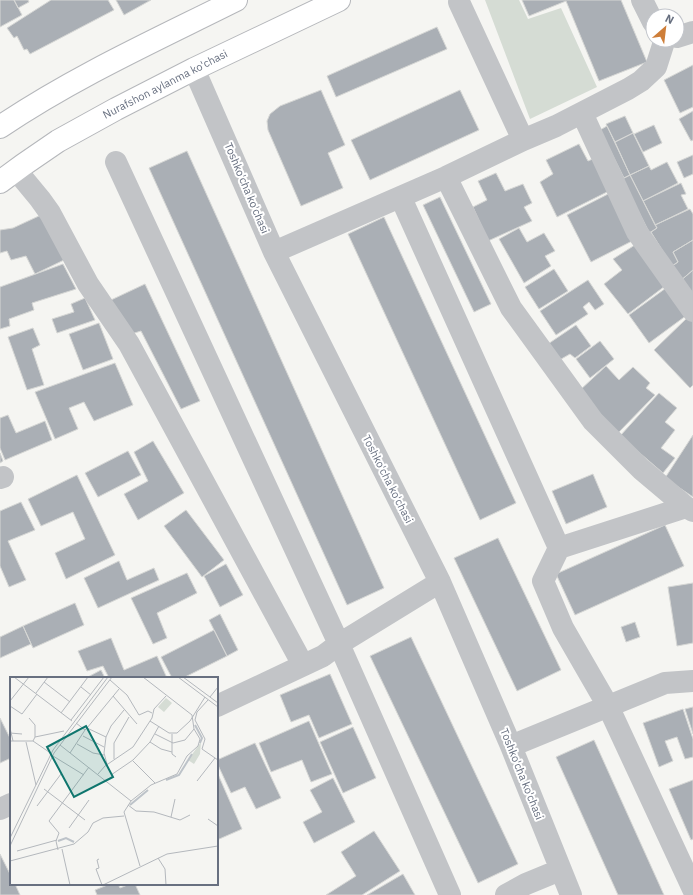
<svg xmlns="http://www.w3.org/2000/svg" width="693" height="895" font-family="'IBM Plex Sans',sans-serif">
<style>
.green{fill:#d5dcd4}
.building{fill:#aaafb5;stroke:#d6d7d5}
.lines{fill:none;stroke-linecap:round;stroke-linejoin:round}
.major-casing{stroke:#b5b7bb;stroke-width:24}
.minor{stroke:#c2c4c7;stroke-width:22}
.major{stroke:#fff;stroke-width:22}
.labels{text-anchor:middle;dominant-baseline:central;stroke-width:4;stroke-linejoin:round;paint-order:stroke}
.street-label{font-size:11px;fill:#687080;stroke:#fff}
.inset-river{fill:none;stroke:#bdc3c9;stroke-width:2}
.inset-road{fill:none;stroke:#b4b8bd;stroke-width:1}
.view{fill:#0f766e;fill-opacity:0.15;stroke:#0f766e;stroke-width:2}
.inset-edge{fill:none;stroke:#687080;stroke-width:2}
</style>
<rect width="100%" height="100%" fill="#f5f5f2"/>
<path class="green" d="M485,0h34l9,19 33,-11 36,79 -67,32z"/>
<path class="building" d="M0,0h14l8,15 -22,12z
M14,0h14l1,2 -11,6z
M51,0h57l6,10 -84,44 -3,-5 -3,1 -7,-14 -3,2 -7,-10z
M116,0h35l-27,15z
M522,0h99l26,62 -48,19 -33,-80 -37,15z
M437,27l10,22 -111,48 -9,-21z
M693,65v42l-13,6 -16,-33z
M321,90l24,55 -17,8 15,35 -42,18 -33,-76 -1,-9 3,-7 10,-8z
M460,90l19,40 -109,50 -19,-40z
M693,111v29l-2,1 -12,-22z
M625,116l8,17 -18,9 -9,-18z
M654,125l8,18 -19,9 -9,-18z
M607,126l23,49 -6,3 -24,-48z
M633,133l16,33 -19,9 -15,-33z
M579,144l9,17 7,-3 16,32 -54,27 -17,-35 13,-8 -7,-14z
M187,151l197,437 -37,17 -198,-437z
M693,155v19l-9,4 -7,-16z
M667,162l11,21 -35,18 -13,-26 19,-9 2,4z
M496,173l9,18 18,-7 9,19 -8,4 8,14 -44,20 -15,-34 14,-7 -9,-19z
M630,175l27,53 -6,4h-2l-27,-53z
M681,183l5,11 -5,1 7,14 -33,16 -12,-24z
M612,192l24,47 -45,23 -24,-47z
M440,197l51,107 -17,8 -51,-107z
M690,209l3,5v26l-20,12 5,10 -6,4 -21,-34 6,-4 -2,-3z
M41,215l23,45 -29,14 -9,-18 -15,4 -4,-9 -7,2v-23l13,-2z
M384,217l132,286 -36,17 -132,-286z
M519,228l8,14 17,-9 11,18 -10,5 6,10 -27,17 -25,-44z
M693,240v30l-14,12 -7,-16 6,-4 -5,-10z
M638,243l27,43 -37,28 -24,-30 18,-14 -9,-11z
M63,264l13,25 -44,14 2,7 -25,9 1,7 -10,3v-42z
M554,269l14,22 -29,18 -14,-22z
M693,270v27l-14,-15z
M588,280l16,24 -9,6 -6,-8 -6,5 5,7 -32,21 -16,-24z
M145,284l55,117 -19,8 -40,-78 -13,4 -17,-35z
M666,288l21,27 -38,28 -20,-28z
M85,298l10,22 -38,13 -5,-14 22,-7 -3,-8z
M688,317l5,5v63l-3,3 -36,-38z
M99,323l14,36 -30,11 -14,-36z
M576,325l15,21 -16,12 -5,-4 -14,8 -11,-16z
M33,328l7,17 -8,4 12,36 -17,5 -19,-53z
M600,341l14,18 -24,19 -14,-19z
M115,363l18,42 -39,16 -10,-19 -15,6 9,21 -23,10 -20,-47z
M606,366l13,14 14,-13 17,16 -4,5 9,7 -37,38 -39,-42z
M659,393l18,15 -12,14 10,8 -14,18 14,10 -12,15 -43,-37z
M8,415l8,18 29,-12 7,19 -47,20 -5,-12v-30z
M693,435v62l-28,-19z
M153,441l31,52 -46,27 -14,-26 24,-13 -14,-29z
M128,451l13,24 -43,22 -13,-24z
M0,453l3,8 -3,2z
M593,474l14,33 -41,17 -14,-33z
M77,475l38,80 -49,24 -11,-26 30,-14 -12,-27 -32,14 -13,-27z
M21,502l14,28 -27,11 18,39 -17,7 -9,-21v-55z
M186,510l38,50 -22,17 -38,-51z
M665,525l19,41 -109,49 -19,-41z
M498,538l63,132 -44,21 -63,-133z
M119,561l8,19 27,-12 5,12 -61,28 -14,-30z
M226,564l17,31 -23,12 -16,-31z
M187,573l10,20 -40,20 10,25 -14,6 -22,-46z
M693,583v60l-16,3 -9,-59z
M75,603l9,22 -51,23 -10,-22z
M220,614l18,36 -11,6 -18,-36z
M635,622l5,15 -14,5 -5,-15z
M23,626l8,18 -31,14v-21z
M214,630l13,26 -44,22h-11l-11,-21z
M411,637l107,227 -40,19 -108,-227z
M111,638l13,32 33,-14 10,22h-58l-6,-12 -16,5 -9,-20z
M101,670l4,8h-19z
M330,674l22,50 -33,14 -10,-23 -18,7 -11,-27z
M693,707v27l-8,-25z
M683,709l10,30v18l-8,2 -8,-22 -12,4 8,20 -14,6 -16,-44z
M0,718l11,22v18l-11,5z
M309,721l23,53 -21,8 -9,-22 -31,12 -12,-29z
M353,727l23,51 -33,15 -23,-51z
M594,740l70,155h-46l-62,-138z
M255,743l26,55 -25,11 -11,-22 -14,6 -14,-30v-3z
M217,772l25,57 -25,11z
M333,778l22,44 -41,21 -11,-21 19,-10 -12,-22z
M693,780v59l-2,1 -22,-51z
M374,831l26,40 -38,24h-36l30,-19 -15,-24z
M0,854l11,22v8h4l5,11h-20z
M403,874l12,21h-48z
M110,884h8l2,4 10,-4h5l5,11h-43l-2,-5z"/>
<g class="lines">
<defs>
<path id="major" d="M0,127c74,-50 156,-87 236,-127
M0,182l23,-17 35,-24 58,-32 78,-40 145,-69"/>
</defs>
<use href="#major" class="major-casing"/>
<path class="minor" d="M642,0l11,22
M459,2l64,138
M677,37l16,-5
M194,69l80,183 166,330 71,164 60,149
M582,113l55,119 56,79
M116,162l223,482 111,251
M16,170l24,29 10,14 38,71 41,60 174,321
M446,177l65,131 82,113 48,48 45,38 7,4
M401,198l158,350 127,-41
M274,252l172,-75 77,-37 33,-14 72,-37 13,-8 15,-14 8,-25
M0,478l3,-1
M559,548l-16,33 20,47 45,78 85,183
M217,706l106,-50 16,-12 101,-62
M511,746l154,-63 28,-2
M0,809l11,-5
M506,895l20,-11 34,-14"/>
<use href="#major" class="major"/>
</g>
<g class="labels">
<g class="street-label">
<text transform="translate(165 84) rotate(-27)">Nurafshon aylanma ko'chasi</text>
<text transform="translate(247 188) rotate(67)">Toshko'cha ko'chasi</text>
<text transform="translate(388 479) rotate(63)">Toshko'cha ko'chasi</text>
<text transform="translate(522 774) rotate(68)">Toshko'cha ko'chasi</text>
</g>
</g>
<g transform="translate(10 677)">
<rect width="208" height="208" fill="#f5f5f2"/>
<path d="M156,21l6,5 -8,9 -6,-5zM191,65l-1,12 -6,10 -6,-4z" fill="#d5dcd4"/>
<path class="inset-river" d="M185,48l7,13 -2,5M156,103l13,-5 13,-21M120,128l18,-15M48,164l8,-3 8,4"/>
<path class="inset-road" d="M4,0l58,44M133,0l49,38M168,0l40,30M173,0l35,26M100,3l17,15 12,20 9,-4 4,2M34,5l26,20M71,10l10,8M26,16l12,-16M103,19l24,28M200,20l8,-10M198,23l-11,12 -2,8 10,19 -3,10 13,9M0,24l19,-24M0,29l12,8 15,-20M51,36l27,-36M19,41l6,7v12M61,43l33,-43M140,44l19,12h8l13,-12 15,-24M66,46l9,7 2,-2 19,9M0,51l3,13M77,51l32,-39M0,56l12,1M145,57l18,9 12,-3 9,-11M162,57v20l4,3M73,59l21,11M0,64h23l16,11M23,64l2,-4 29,-6M16,65l10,43M140,65l11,7 11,3M67,67l16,9 11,2M50,68l71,56M60,76l15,-23M43,79l31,19M104,82v-16l15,-26M123,84l22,22M97,87l-3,-11 2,-16 5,-11 13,-16M88,97l7,-8 28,-19 19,-29 2,-9 12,-13M101,98l22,-15 17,-18 9,-16M187,104l18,-23 3,2M34,112l41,31M118,128l8,6 18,1 26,8 10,-5M27,129l24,-32M161,140l4,-18M198,142l10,7M59,151l20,-28M0,161l43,-88 55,-73M0,169l44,-93 58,-76M52,172l8,36M48,173l-2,-9 3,-8 -10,-12 40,-54M7,174l40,-11M148,181l7,11 1,16M89,182l-2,1 2,8 -3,1 6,16M0,184l64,-17 14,-12 5,-9 10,-5 21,-2M130,189l-16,-54 7,-11 20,-16 26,-11 10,-18 11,-10 2,-7 -6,-10 -2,-14M93,208l64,-31 51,-8"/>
<path class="view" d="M76,49l27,51 -39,20 -27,-50z"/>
<rect width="208" height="208" class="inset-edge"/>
</g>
<g transform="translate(665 28) rotate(28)"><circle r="19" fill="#ffffff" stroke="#c3c6cc"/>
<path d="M0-3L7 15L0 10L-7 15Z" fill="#ce7e39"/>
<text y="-6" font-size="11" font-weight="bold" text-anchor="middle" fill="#687080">N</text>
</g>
</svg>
